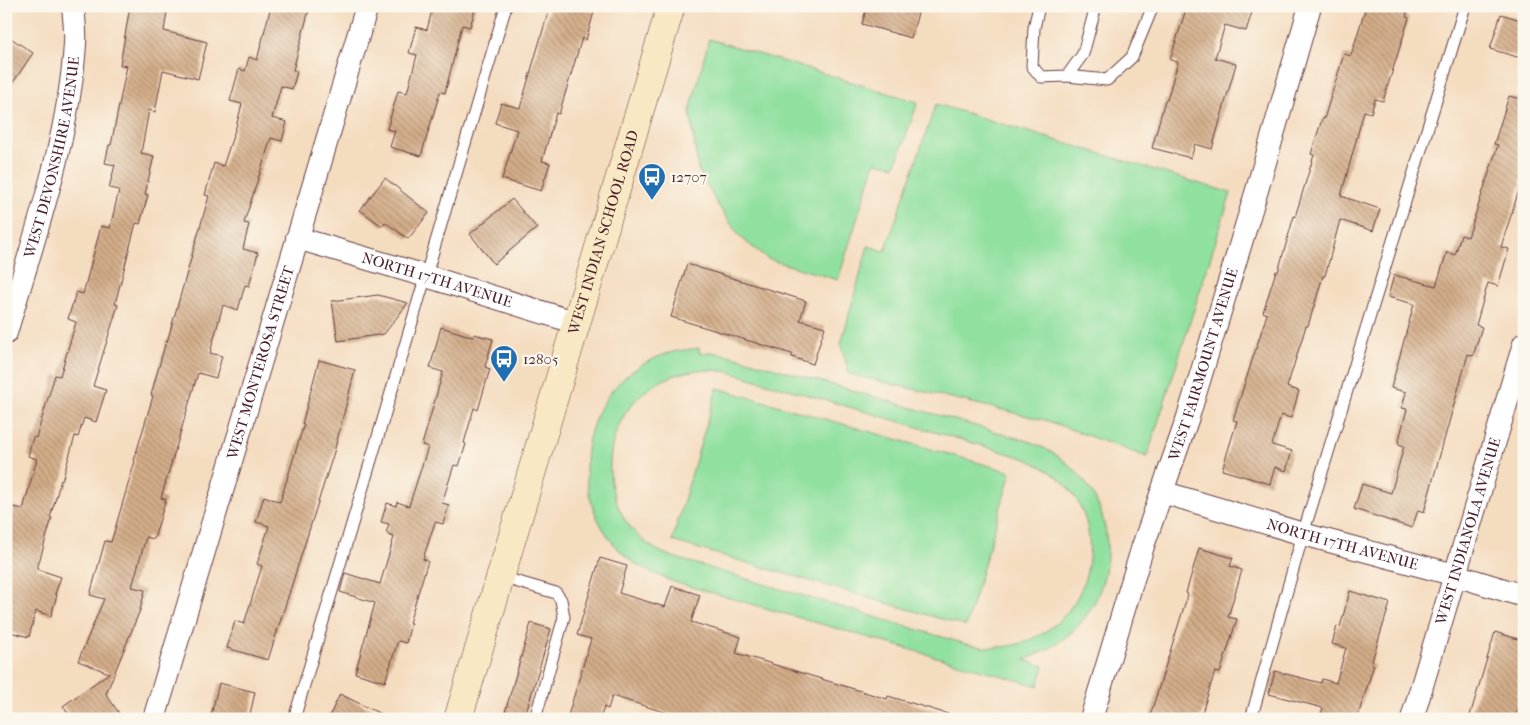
<svg xmlns="http://www.w3.org/2000/svg" width="1530" height="725" font-family="'IM FELL French Canon',serif">
<style>
.green{fill:#90e09f;stroke:#6d8065;fill-rule:evenodd}
.building{fill:url(#building-back-hatch)}
.lines{fill:none;stroke-linecap:round;stroke-linejoin:round}
.service-casing{stroke:#643b41;stroke-width:13}
.minor-casing{stroke:#643b41;stroke-width:24}
.secondary-casing{stroke:#643b41;stroke-width:29}
.service{stroke:#fff;stroke-width:11}
.minor{stroke:#fff;stroke-width:22}
.secondary{stroke:#f8e8c3;stroke-width:28}
.labels{text-anchor:middle;dominant-baseline:central;stroke-width:4.5;stroke-linejoin:round;paint-order:stroke}
.street-label{font-size:15px;fill:#4a1f2b;stroke:#fbf7ec}
.poi-label{font-size:15px;fill:#4a1f2b;stroke:#fbf7ec;text-anchor:start}
</style>
<defs>
<pattern id="building-back-hatch" width="6" height="6" patternUnits="userSpaceOnUse" patternTransform="scale(1.25)"><rect width="6" height="6" fill="#d3ad89"/><path d="M-1 5l2 2M0 0l6 6M5-1l2 2" fill="none" stroke="#ad8c70"/></pattern>
</defs>
<rect width="100%" height="100%" fill="#fbf7ec"/>
<filter id="ink" filterUnits="userSpaceOnUse"><feTurbulence type="fractalNoise" baseFrequency=".02" numOctaves="2"/><feDisplacementMap in="SourceGraphic" scale="10" xChannelSelector="R" yChannelSelector="G"/><feConvolveMatrix kernelMatrix="1 2 1 2 8 2 1 2 1" color-interpolation-filters="sRGB"/></filter>
<filter id="wash" filterUnits="userSpaceOnUse"><feTurbulence type="fractalNoise" baseFrequency=".0096" numOctaves="4" result="noise"/><feDisplacementMap in="SourceGraphic" scale="20" xChannelSelector="R" yChannelSelector="G"/><feGaussianBlur stdDeviation="1.12" result="paint"/><feColorMatrix in="noise" values="0 0 0 0 0 0 0 0 0 0 0 0 0 0 0 0 0 1.4 0 .05"/><feComposite in="paint" operator="in"/></filter>
<g filter="url(#wash)">
<rect width="100%" height="100%" fill="#f4dcbf"/>
<path class="green" d="M709,39l209,63 -23,64 -20,-4 -37,118 -70,-21 -28,-22 -24,-35 -18,-33 -8,-58z
M936,104l295,89 -84,264 -102,-37 -196,-46 -8,-30 27,-98 17,5z
M699,348v5l12,-1 22,4 298,86c21,9 40,21 54,40 35,47 28,117 -18,154 -13,11 -27,18 -43,24l20,6 -6,20 -364,-104c-20,-8 -40,-16 -55,-32 -56,-60 -39,-162 39,-193 13,-6 27,-7 41,-9zM697,370h16l16,2 295,86c15,7 27,13 39,24 41,41 33,114 -14,147 -15,11 -34,18 -53,18 -10,1 -20,-1 -30,-3l-283,-84c-10,-3 -20,-6 -29,-12 -16,-9 -29,-25 -36,-42 -21,-48 0,-108 50,-128 9,-4 19,-6 29,-8z
M717,388l294,84 -45,154 -294,-85z"/>
<g id="blocks">
<path class="building" d="M130,6h38l-4,25 43,11 -9,37 -35,-9 -8,42 -6,-2 -8,43 13,3 -9,38 3,1 -8,29 -4,-1 -21,81 3,1 -25,81 13,4 -10,32 -12,-4 -6,19 -3,-1 -13,45 -1,-1 -11,38h2l-15,51 24,8 -6,17 2,1 -6,21 -15,-5 -7,26 -23,-6v-100l8,-24 9,2 14,-50 -9,-3 5,-19 3,1 19,-63 5,1 16,-54 -8,-3 8,-27 7,2 18,-68 9,2 9,-38 -10,-2 6,-23 -10,-2 4,-18h2l16,-79 -7,-1z
M271,6h39l-17,64 4,2 -5,17 -11,-3 -9,32 15,4 -5,19 -11,-3 -27,85 5,1 -6,25 15,4 -9,33 -4,-1 -7,25 -15,-5 -13,48 12,3 -6,22 -18,-5 -37,125 5,1 -12,40 -8,-2 -14,50 13,3 -5,20 -34,84 17,25h-51l-9,-13 46,-33 -31,-12 26,-62 -14,-4 15,-54 6,1 24,-81 -1,-1 19,-64 -2,-1 15,-54 1,1 42,-146 -4,-1 9,-32 9,3 13,-39 6,-23 -12,-3 9,-32 6,2 4,-14 8,3z
M433,6h43l-6,21 -8,-2 -17,68 -5,-1 -19,64 -31,-9 5,-16 -8,-2 11,-38 9,2 10,-38 -8,-2 7,-26 11,3z
M550,6h37l-1,4 8,2 -8,28 -4,-2 -23,76 -3,-1 -14,48 8,2 -9,28 -39,-12 15,-49 -22,-7 6,-20 19,5z
M867,6h53l-9,32 -49,-14z
M1187,6h67l-8,25 -21,-6 -10,33 21,6 -24,85 -17,-5 -4,14 -39,-10 13,-48h2l11,-38 -8,-2z
M1366,6h43l-3,11 3,1 -26,83 -8,-2 -4,14 -7,-2 -23,85 39,13 -7,22 -33,-11 -15,56h-2l-15,50h-2l-19,61 12,4 -8,27 -10,-3 -9,30 20,6 -6,20 -11,-4 -5,17 -48,-14 15,-49 -4,-1 34,-106 -4,-2 13,-41 2,1 16,-56 1,1 19,-62 -3,-1 11,-35h2l20,-65 7,2z
M1501,14l23,7v38l-34,-10z
M6,35l27,18 -27,40z
M1509,96l15,4v74l-23,73 8,2 -11,37 -10,-3 -12,42 6,2 -9,29 -5,-2 -44,158 -6,-2 -6,18 -58,-19 8,-25 29,9 13,-47 -6,-2 9,-35 -5,-1 4,-16 -15,-4 23,-84 -26,-7 6,-22 42,11 11,-34 8,3 6,-20 7,2 30,-92 -4,-1z
M385,178l44,35 -21,26 -23,-17 -3,4 -22,-16z
M512,199l25,29 -43,36 -24,-30z
M687,264l119,37 -6,19 25,7 -12,37 -21,-7v-3l-121,-37z
M378,295l30,8 -24,31 -46,7 -6,-40z
M441,327l32,10 1,-3 19,5 -8,28 5,2 -12,41 -4,-2 -10,35 2,1 -7,22 -5,-1 -12,38 7,2 -6,19 -8,-2 -12,37 5,2 -19,62h2l-5,20 -8,-2 -13,41 -30,-9 20,-70 -35,-11 5,-19 35,11 14,-47 -6,-2 1,-2h-3l3,-9 -8,-2 6,-19 9,3 1,-4 12,4 19,-59 -6,-2 21,-73 -13,-4z
M319,360l36,10 -21,82 -66,208 -41,-12 8,-27 9,3 18,-58 -5,-2 12,-38 -13,-4 8,-26 16,6 24,-78h-2z
M1199,548l34,10 -3,8 12,4 -14,47 9,2 -17,54 -5,-1 -15,47h-51l39,-125 -2,-1z
M600,558l27,8 -8,27 46,14 7,-21 28,9 -9,27 50,15 -5,16 151,46 1,-3 63,19v4h-264l-75,-23 -4,13 -4,-2 -4,12h-33l24,-80 -14,-4z
M1350,591l40,12 -19,61 3,1 -17,54h-38l4,-11 -54,-14 6,-23 46,12 1,-4 14,4 10,-35 -14,-4 5,-18 3,1z
M531,623l20,6 -27,90h-21z
M1495,632l29,9v49l-9,29h-46z
M219,683l36,9 -6,27h-39z
M340,694l51,25h-63z"/>
</g>
</g>
<g filter="url(#ink)">
<use href="#blocks" fill-opacity="0" stroke="#643b41" stroke-width="1"/>
<g class="lines">
<defs>
<path id="service" d="M1039,6l-5,22 -2,38 9,11 26,-1 16,-22 13,-48
M1067,76l40,4 25,-23 21,-51
M501,577l55,16 5,7 3,17 -29,102
M294,719l212,-713
M1251,719l52,-185 162,-528"/>
<g id="minor">
<path id="s1" d="M297,238l129,38 151,47"/>
<path id="s2" d="M6,333c27,-93 63,-193 69,-289 1,-12 -1,-25 -2,-38"/>
<path id="s3" d="M1162,492l141,42 152,41 69,21"/>
<path id="s4" d="M154,719l213,-713"/>
<path id="s5" d="M1091,719l52,-173 45,-129 69,-227 53,-184"/>
<path id="s6" d="M1412,719l112,-375"/>
</g>
<g id="secondary">
<path id="s7" d="M458,719l213,-713"/>
</g>
</defs>
<use href="#service" class="service-casing"/>
<use href="#minor" class="minor-casing"/>
<use href="#secondary" class="secondary-casing"/>
<use href="#service" class="service"/>
<use href="#minor" class="minor"/>
<use href="#secondary" class="secondary"/>
</g>
</g>
<defs>
<symbol id="bus-pin" viewBox="-11 -11 22 30"><path d="M0 17L-7.5 6A9.5 9.5 0 1 1 7.5 6Z" fill="#1f6fb2" stroke="#fbf7ec"/><path d="M-5-6H5V4H4V6H2V4H-2V6H-4V4H-5ZM-3.5-4V0h7V-4ZM-3.5 1.2v1.5H-2V1.2ZM2 1.2v1.5H3.5V1.2Z" fill="#fff"/></symbol>
</defs>
<g fill-rule="evenodd">
<use href="#bus-pin" x="636" y="161" width="32" height="43"/>
<use href="#bus-pin" x="488" y="343" width="32" height="43"/>
</g>
<g class="labels">
<g class="street-label">
<text stroke="none"><textPath href="#s2" startOffset="182">WEST DEVONSHIRE AVENUE</textPath></text>
<text stroke="none"><textPath href="#s7" startOffset="508">WEST INDIAN SCHOOL ROAD</textPath></text>
<text stroke="none"><textPath href="#s1" startOffset="146">NORTH 17TH AVENUE</textPath></text>
<text stroke="none"><textPath href="#s4" startOffset="372">WEST MONTEROSA STREET</textPath></text>
<text stroke="none"><textPath href="#s5" startOffset="372">WEST FAIRMOUNT AVENUE</textPath></text>
<text stroke="none"><textPath href="#s6" startOffset="196">WEST INDIANOLA AVENUE</textPath></text>
<text stroke="none"><textPath href="#s3" startOffset="188">NORTH 17TH AVENUE</textPath></text>
</g>
<g class="poi-label">
<text x="671" y="177">12707</text>
<text x="523" y="359">12805</text>
</g>
</g>
<rect width="1530" height="725" fill="none" stroke="#fbf7ec" stroke-width="25"/>
</svg>
